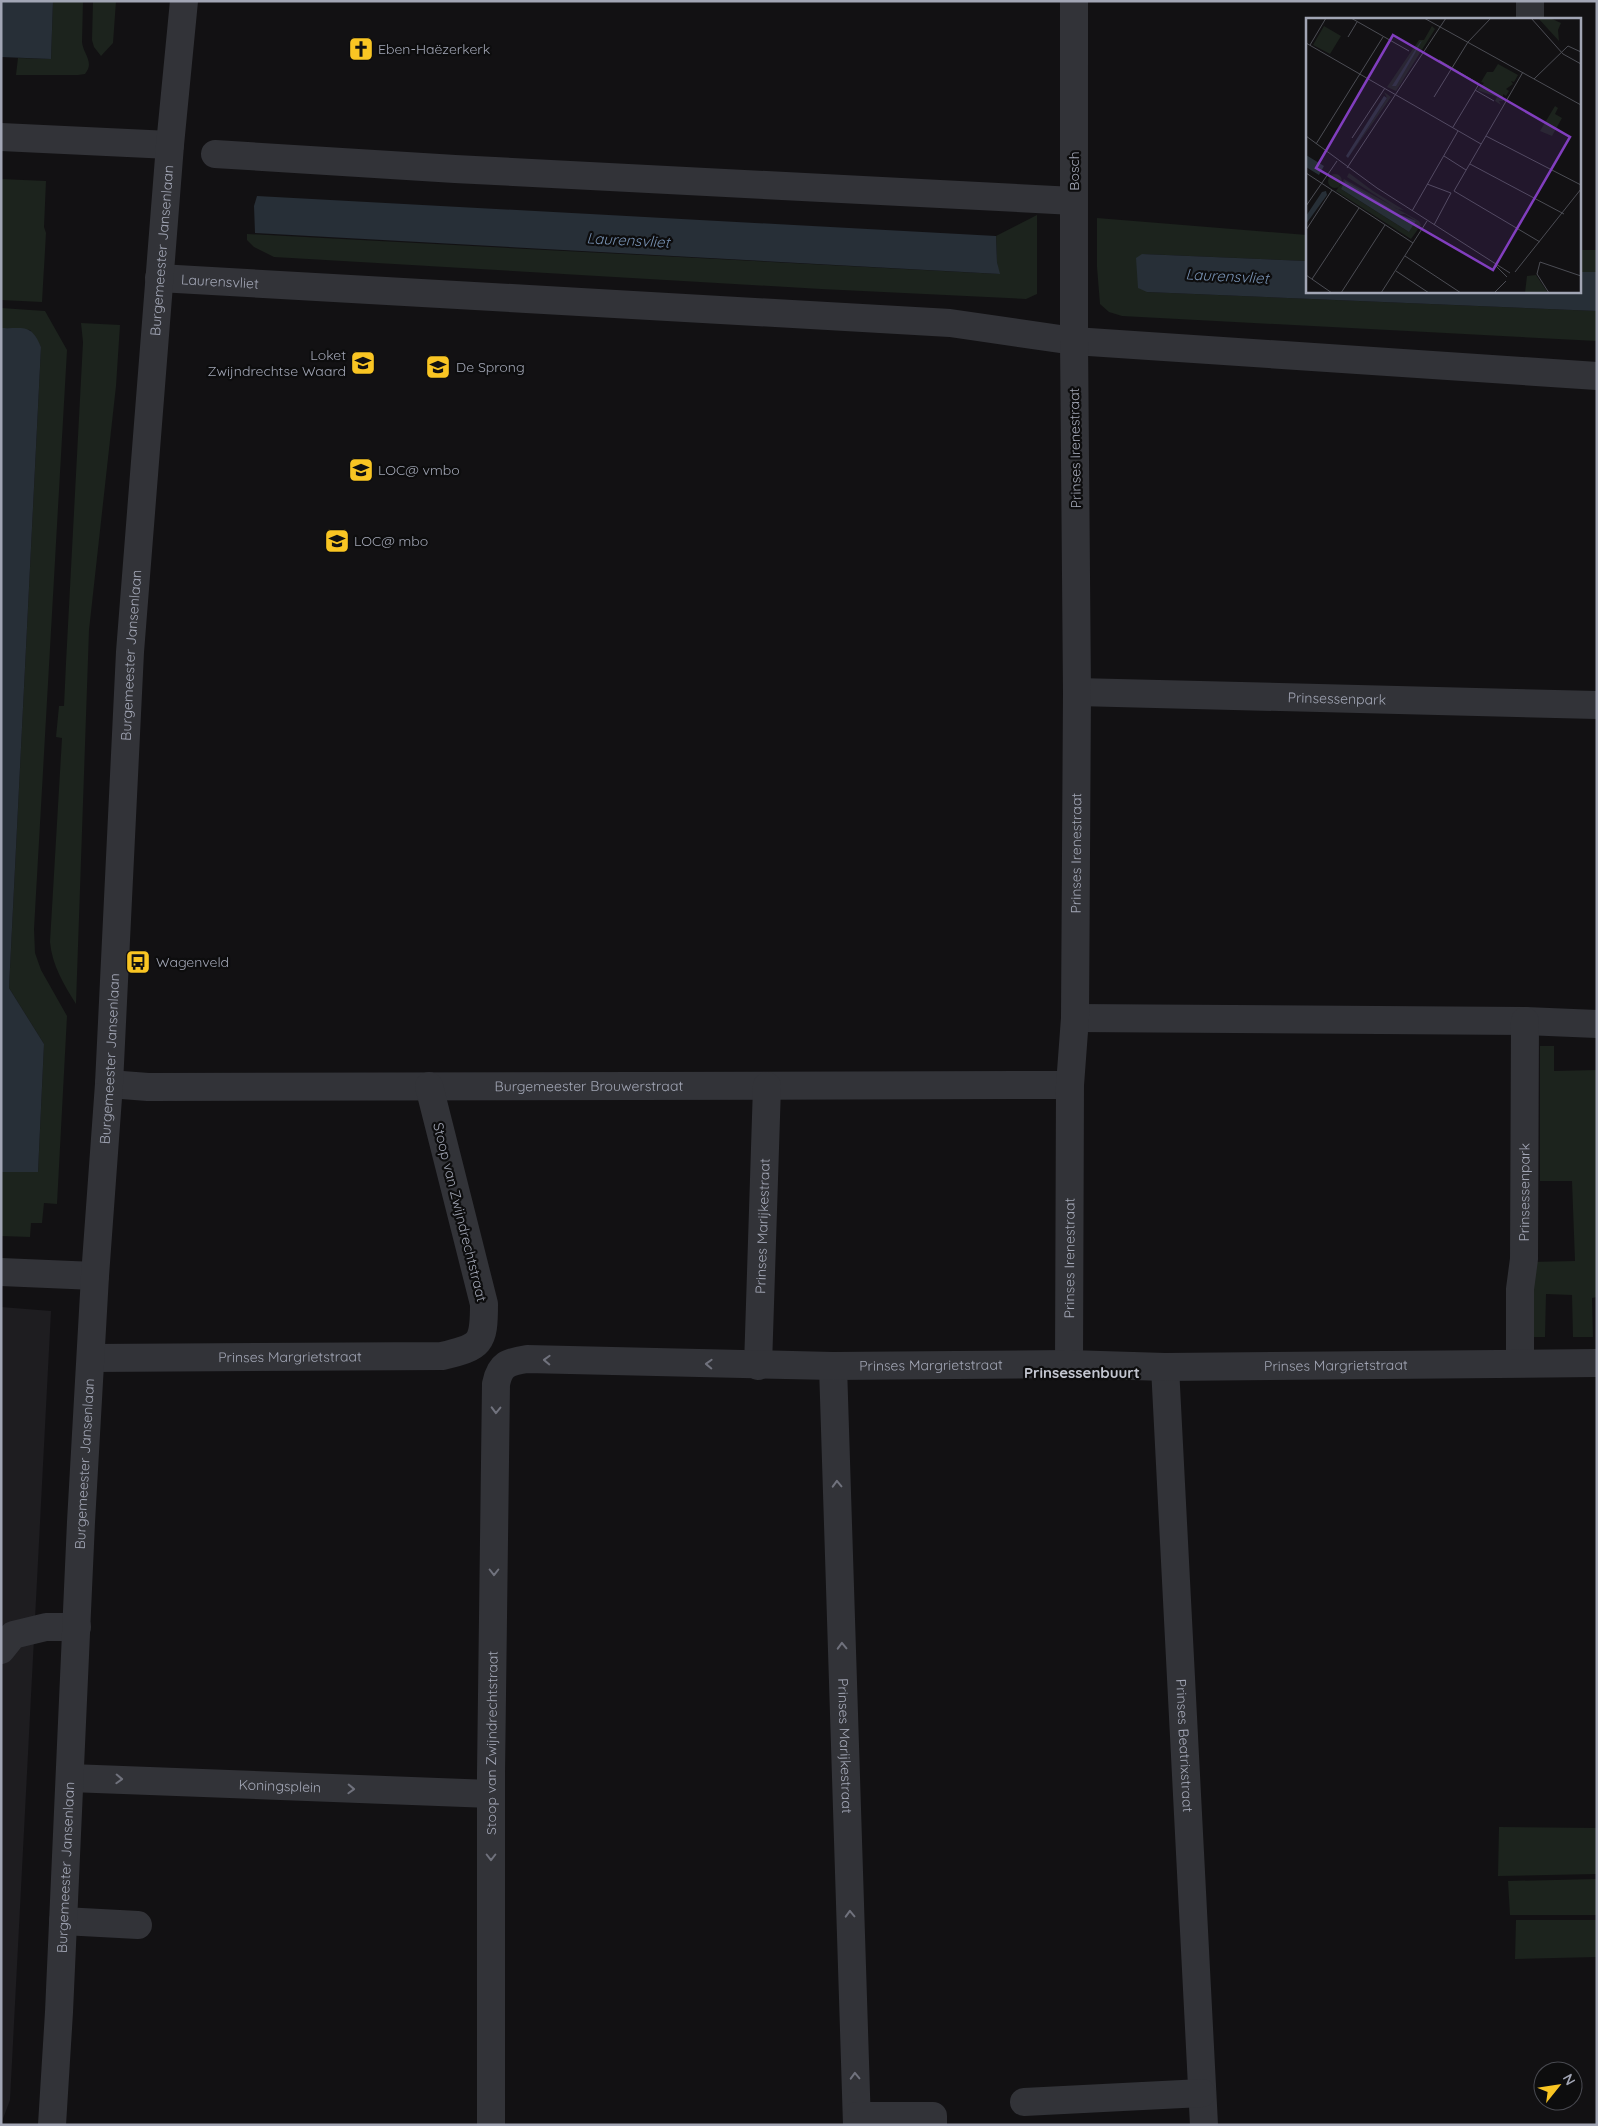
<svg xmlns="http://www.w3.org/2000/svg" width="1598" height="2126" font-family="Quicksand,sans-serif">
<style>
.built{fill:#1e1d20}
.green{fill:#1c231d}
.water{fill:#272f37}
.lines{fill:none;stroke-linecap:round;stroke-linejoin:round}
.minor{stroke:#323338;stroke-width:28}
.oneway{stroke:#70727d}
.labels{text-anchor:middle;dominant-baseline:central;stroke-width:4.5;stroke-linejoin:round;paint-order:stroke}
.poi-label{font-size:14px;fill:#a2a6b5;stroke:#0d0d0e;text-anchor:start}
.street-label{font-size:14px;fill:#a2a6b5;stroke:#0d0d0e}
.water-label{font-size:15px;font-style:italic;fill:#7791b2;stroke:#0d0d0e}
.neighbourhood-label{font-size:15px;font-weight:bold;fill:#c3c6d0;stroke:#0d0d0e}
.inset-road{fill:none;stroke:#4c4d54;stroke-width:1}
.view{fill:#813ebe;fill-opacity:0.15;stroke:#813ebe;stroke-width:2.5}
.inset-edge{fill:none;stroke:#a2a6b5;stroke-width:2.5}
</style>
<rect width="100%" height="100%" fill="#121113"/>
<path class="built" d="M1,1307l50,4 -41,789 -9,24z"/>
<path class="green" d="M53,1h30l-1,41c1,12 13,20 3,32l-7,1h-62l2,-17 33,1z
M93,1h23l-3,42 -12,13 -7,-9 -2,-7z
M1,179l45,2 -2,46 2,6 -4,69 -41,-2z
M1037,215v79l-11,5 -205,-10 -547,-32 -20,-10 -7,-7v-6l752,40 -2,-12 -1,-26z
M1097,218l210,17v26l-165,-7 5,38 450,19v30l-475,-25 -13,-4 -9,-8 -3,-37z
M1579,250h18v22h-18z
M1,308l44,3 22,39 -33,579 1,24 6,17 26,46 -10,188 -13,-1 -2,20h-11l-1,14 -29,-1v-64h37l6,-128 -35,-56 32,-641 -11,-17 -29,-2z
M81,323l39,2 -4,61 -27,244 -13,374c-12,-19 -24,-39 -26,-62l12,-204 -6,-1 3,-31h5l2,-43 17,-321z
M1540,1046h14v25l43,-1v227l-5,1 1,39h-20l-1,-42 -26,-1 -1,43h-15v-75l45,-1 -3,-80h-32z
M1499,1827l98,1v46l-99,2z
M1597,1879v36h-87l-2,-34z
M1516,1920h81v37l-82,2z"/>
<path class="water" d="M1,1h52l-2,58 -50,-2z
M257,196l739,40 1,26 3,12 -745,-41 -1,-27z
M1142,254l165,7v30h272v-19h18v39l-450,-19 -9,-4 -2,-30z
M1,328c23,1 30,-5 40,19l-32,641 35,56 -6,128h-37z"/>
<g class="lines">
<g class="minor">
<path d="M1530,19v-18"/>
<path d="M1,137l169,8"/>
<path d="M215,154l240,15 619,32"/>
<path id="s1" d="M159,278l791,45 124,18 523,35"/>
<path id="s2" d="M1077,692l520,13"/>
<path d="M1075,1018l450,3 72,3"/>
<path id="s3" d="M109,1084l39,3 922,-2"/>
<path d="M1,1272l94,4"/>
<path id="s4" d="M92,1358l350,-2c39,-9 42,-12 42,-52l-55,-218"/>
<path id="s5" d="M1520,1363v-74l4,-30 1,-238"/>
<path id="s6" d="M1069,1364l1,-279 5,-67 2,-326 -3,-351v-340"/>
<path id="s7" d="M758,1366l9,-280"/>
<path id="s8" d="M833,1366l24,759"/>
<path id="s9" d="M1165,1367l39,758"/>
<path d="M1,1650l12,-15 33,-8h31"/>
<path id="s10" d="M70,1778l421,16"/>
<path d="M63,1921l75,4"/>
<path d="M1024,2102l178,-9"/>
<path d="M857,2116h76v9"/>
<path id="s11" d="M52,2125l7,-113 22,-490 14,-246 14,-192 21,-432 40,-507 14,-144"/>
<path id="s12" d="M491,2125v-352l5,-389c4,-20 12,-22 31,-25l306,7 236,-2 96,3 432,-4"/>
</g>
</g>
<defs><path id="oneway-chevron" d="M-2-3.5L2.5 0L-2 3.5" fill="none" stroke-width="1.6" stroke-linecap="round" stroke-linejoin="round" transform="scale(1.25)"/></defs>
<g class="oneway">
<use href="#oneway-chevron" transform="translate(547 1360) rotate(-178)"/>
<use href="#oneway-chevron" transform="translate(709 1364) rotate(-178)"/>
<use href="#oneway-chevron" transform="translate(496 1410) rotate(91)"/>
<use href="#oneway-chevron" transform="translate(837 1484) rotate(-92)"/>
<use href="#oneway-chevron" transform="translate(494 1572) rotate(90)"/>
<use href="#oneway-chevron" transform="translate(842 1646) rotate(-92)"/>
<use href="#oneway-chevron" transform="translate(119 1779) rotate(2)"/>
<use href="#oneway-chevron" transform="translate(351 1789) rotate(2)"/>
<use href="#oneway-chevron" transform="translate(491 1857) rotate(90)"/>
<use href="#oneway-chevron" transform="translate(850 1914) rotate(-92)"/>
<use href="#oneway-chevron" transform="translate(855 2076) rotate(-92)"/>
</g>
<defs>
<symbol id="church-square" viewBox="-11 -11 22 22"><rect x="-9" y="-9" width="18" height="18" rx="4" fill="#f9c523" stroke="#0d0d0e"/><path d="M-1.2-6h2.4v3.5h3.3v2.4h-3.3V6h-2.4V-.1h-3.3v-2.4h3.3Z" fill="#111"/></symbol>
<symbol id="school-square" viewBox="-11 -11 22 22"><rect x="-9" y="-9" width="18" height="18" rx="4" fill="#f9c523" stroke="#0d0d0e"/><path d="M0-5L7-2L0 1L-7-2ZM-4 1L0 2.5L4 1V4Q0 6-4 4Z" fill="#111"/></symbol>
<symbol id="university-square" viewBox="-11 -11 22 22"><rect x="-9" y="-9" width="18" height="18" rx="4" fill="#f9c523" stroke="#0d0d0e"/><path d="M0-5L7-2L0 1L-7-2ZM-4 1L0 2.5L4 1V4Q0 6-4 4Z" fill="#111"/></symbol>
<symbol id="bus-square" viewBox="-11 -11 22 22"><rect x="-9" y="-9" width="18" height="18" rx="4" fill="#f9c523" stroke="#0d0d0e"/><path d="M-5-6H5V4H4V6H2V4H-2V6H-4V4H-5ZM-3.5-4V0h7V-4ZM-3.5 1.2v1.5H-2V1.2ZM2 1.2v1.5H3.5V1.2Z" fill="#111"/></symbol>
</defs>
<g fill-rule="evenodd">
<use href="#church-square" x="347" y="35" width="28" height="28"/>
<use href="#school-square" x="349" y="349" width="28" height="28"/>
<use href="#school-square" x="424" y="353" width="28" height="28"/>
<use href="#school-square" x="347" y="456" width="28" height="28"/>
<use href="#university-square" x="323" y="527" width="28" height="28"/>
<use href="#bus-square" x="124" y="948" width="28" height="28"/>
</g>
<g class="labels">
<g class="poi-label">
<text x="378" y="49">Eben-Haëzerkerk</text>
<text x="346" y="355" text-anchor="end">Loket<tspan x="346" dy="16">Zwijndrechtse Waard</tspan></text>
<text x="456" y="367">De Sprong</text>
<text x="378" y="470">LOC@ vmbo</text>
<text x="354" y="541">LOC@ mbo</text>
<text x="156" y="962">Wagenveld</text>
</g>
<g class="street-label">
<text transform="translate(1074 171) rotate(-90)">Bosch</text>
<text stroke="none"><textPath href="#s11" startOffset="1878">Burgemeester Jansenlaan</textPath></text>
<text stroke="none"><textPath href="#s1" startOffset="61">Laurensvliet</textPath></text>
<text transform="translate(1075 448) rotate(-91)">Prinses Irenestraat</text>
<text stroke="none"><textPath href="#s11" startOffset="1472">Burgemeester Jansenlaan</textPath></text>
<text stroke="none"><textPath href="#s2" startOffset="260">Prinsessenpark</textPath></text>
<text stroke="none"><textPath href="#s6" startOffset="511">Prinses Irenestraat</textPath></text>
<text stroke="none"><textPath href="#s11" startOffset="1068">Burgemeester Jansenlaan</textPath></text>
<text stroke="none"><textPath href="#s3" startOffset="480">Burgemeester Brouwerstraat</textPath></text>
<text stroke="none"><textPath href="#s5" startOffset="171">Prinsessenpark</textPath></text>
<text transform="translate(460 1212) rotate(76)">Stoop van Zwijndrechtstraat</text>
<text stroke="none"><textPath href="#s7" startOffset="140">Prinses Marijkestraat</textPath></text>
<text stroke="none"><textPath href="#s6" startOffset="106">Prinses Irenestraat</textPath></text>
<text stroke="none"><textPath href="#s4" startOffset="198">Prinses Margrietstraat</textPath></text>
<text stroke="none"><textPath href="#s12" startOffset="1189">Prinses Margrietstraat</textPath></text>
<text stroke="none"><textPath href="#s12" startOffset="1594">Prinses Margrietstraat</textPath></text>
<text stroke="none"><textPath href="#s11" startOffset="662">Burgemeester Jansenlaan</textPath></text>
<text stroke="none"><textPath href="#s12" startOffset="382">Stoop van Zwijndrechtstraat</textPath></text>
<text stroke="none"><textPath href="#s8" startOffset="380">Prinses Marijkestraat</textPath></text>
<text stroke="none"><textPath href="#s9" startOffset="379">Prinses Beatrixstraat</textPath></text>
<text stroke="none"><textPath href="#s10" startOffset="210">Koningsplein</textPath></text>
<text stroke="none"><textPath href="#s11" startOffset="258">Burgemeester Jansenlaan</textPath></text>
</g>
<g class="water-label">
<text transform="translate(628 240) rotate(3)">Laurensvliet</text>
<text transform="translate(1227 276) rotate(3)">Laurensvliet</text>
</g>
<g class="neighbourhood-label">
<text x="1082" y="1372">Prinsessenbuurt</text>
</g>
</g>
<g transform="translate(1306 18)">
<rect width="275" height="275" fill="#121113"/>
<path d="M232,0h12l11,5 -3,7 1,11zM18,8l17,10 -11,18 -17,-9zM126,8l3,3 -39,62 -9,-4 32,-47h5zM192,46l20,11 -4,7 -3,-1 2,3 -7,5 3,2 -3,5 -3,-2v7h-4l2,4 -6,-4 2,-4 -20,-7 7,-7 -3,-1 6,-10h6zM78,74l7,5 -43,61 39,-60zM249,88l3,2 -3,6 7,4 -10,18 -12,-5zM43,155l24,18 31,19 -7,-1 -50,-32zM22 163a7 7 0 1 1 14 0a7 7 0 1 1-14 0ZM38,161l75,42 2,4 -10,14 -75,-48zM35,171l58,25h6l11,7 -7,11zM230,257l12,18h-23l2,-17z" fill="#1c231d" fill-rule="evenodd"/>
<path d="M116,23l-26,45h-4l28,-44zM78,78l3,2 -39,60 -2,-2zM0,137l18,11 -5,9 -13,-8zM39,163l54,33 17,7 -7,11 -68,-43zM20,173l1,4 -21,29v-8l16,-24z" fill="#272f37"/>
<path class="inset-road" d="M45,0l58,33M118,0l157,87M225,0l32,36 18,10M42,19l9,-15M0,25l175,101M4,27l16,-27M133,42l40,24 -26,43M217,54l-69,119 86,51M228,61l34,-33 13,6M169,72l19,11M128,79l34,-55 23,-24M0,118l71,52 133,85M180,118l95,49M46,120l33,-50M10,126l67,-107M138,138l22,14M164,146l94,50M41,150l99,-150M0,155l107,70M121,166l24,9 -17,32M0,188l31,-45M106,193l46,-80M0,212l26,-40M99,238l56,37M190,248l11,11M90,253l33,22M209,254l66,-83M0,257l26,18M6,261l47,-71M35,275l44,-68M75,275l46,-72M188,275l12,-12M243,275l-12,-19 3,-12 41,14"/>
<path class="view" d="M87,17l177,102 -77,133 -177,-102z"/>
<rect width="275" height="275" class="inset-edge"/>
</g>
<rect width="1598" height="2126" fill="none" stroke="#a2a6b5" stroke-width="5"/>
<g transform="translate(1558 2086) rotate(60)"><circle r="24" fill="#0d0d0e" stroke="#494a51"/>
<path d="M0-4L9 19L0 12L-9 19Z" fill="#f9c523"/>
<text y="-8" font-size="14" font-weight="bold" text-anchor="middle" fill="#a2a6b5">N</text>
</g>
</svg>
